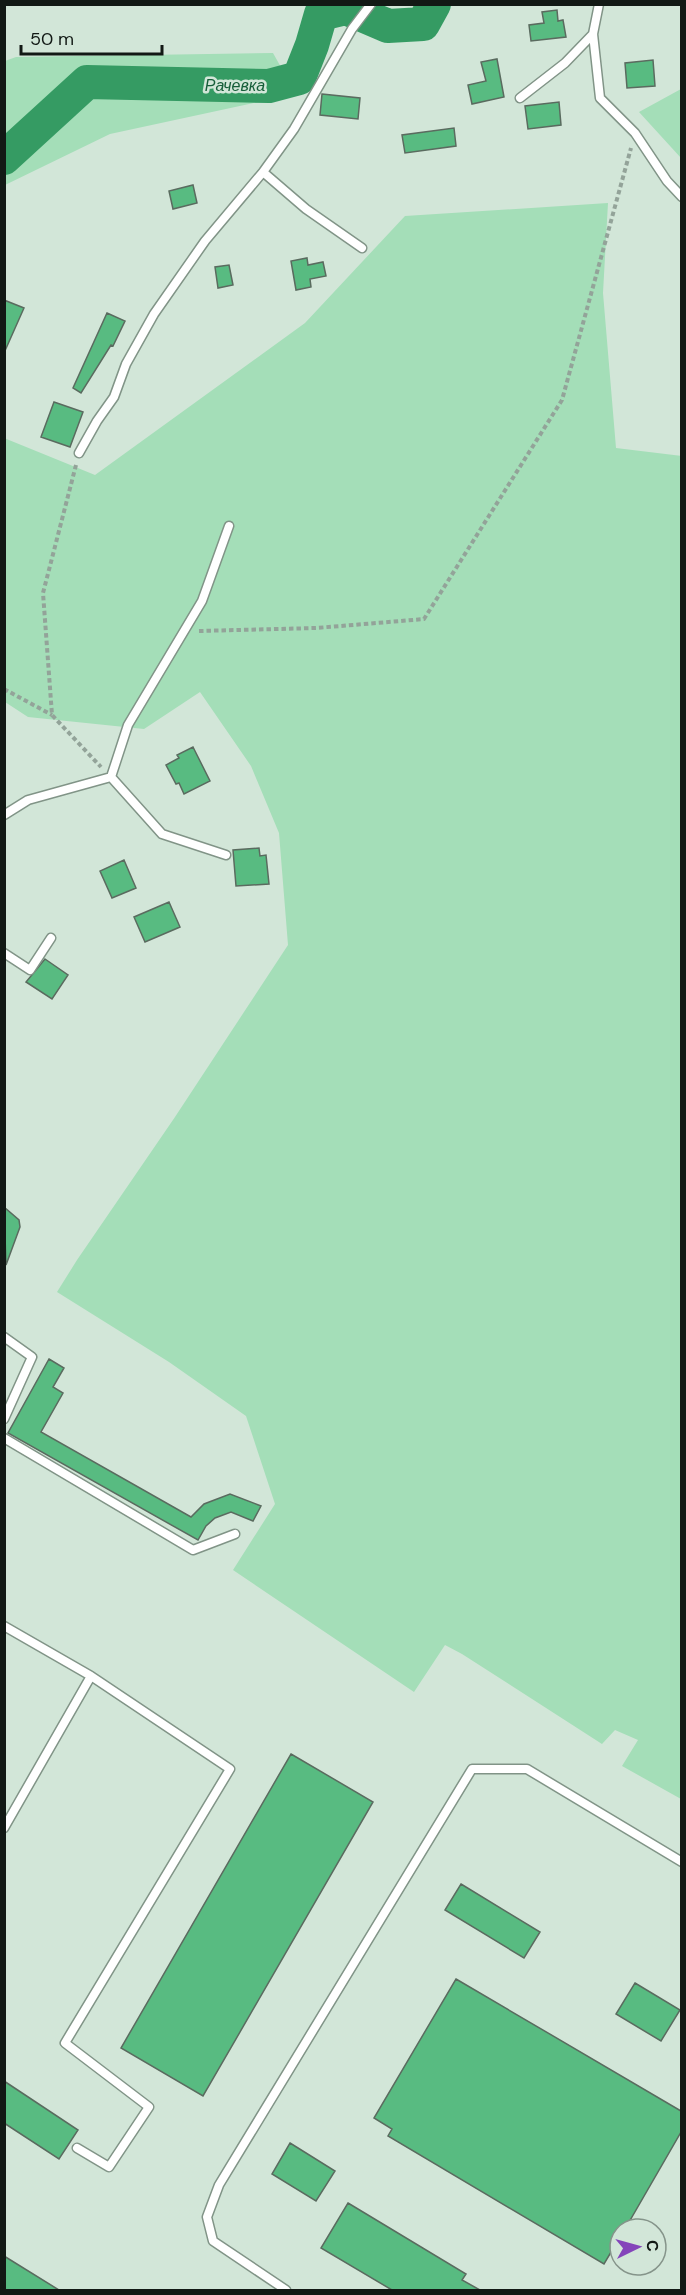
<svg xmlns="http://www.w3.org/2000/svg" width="686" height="2295" font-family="'DM Sans',sans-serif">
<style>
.green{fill:#a4deb8}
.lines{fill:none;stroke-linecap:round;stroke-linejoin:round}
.river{stroke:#359b63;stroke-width:34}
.building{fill:#58bb81;stroke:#5a6b5f;stroke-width:1.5}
.service-casing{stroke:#819487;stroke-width:11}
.path{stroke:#93a399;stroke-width:4;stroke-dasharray:4.5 3;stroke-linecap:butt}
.service{stroke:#fff;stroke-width:8}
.labels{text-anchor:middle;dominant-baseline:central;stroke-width:5;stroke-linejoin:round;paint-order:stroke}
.water-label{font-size:16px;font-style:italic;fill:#165e39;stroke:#d2e6d8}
</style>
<rect width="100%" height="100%" fill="#d2e6d8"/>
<path class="green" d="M273,53l23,41 -186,40 -105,51v-124l11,-4z
M681,89v69l-42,-46z
M608,203l-5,90 13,155 66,8 -1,1343 -59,-33 16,-26 -23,-10 -13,14 -140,-90 -17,-9 -31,47 -181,-122 42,-66 -29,-88 -77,-54 -112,-70 20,-32 98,-143 113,-172 -9,-112 -28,-67 -51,-74 -56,37 -116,-12 -23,-15 -1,-264 91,37 210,-152 100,-107z"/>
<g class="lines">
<path class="river" d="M4,158l83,-76 182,4 30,-8 13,-33 9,-31 25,-6 42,18 35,-2 11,-20"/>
</g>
<path class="building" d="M557,10l1,11 5,-1 3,17 -35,4 -2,-16 15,-2 -2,-11z
M497,59l7,38 -32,7 -4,-19 18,-4 -5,-19z
M653,60l2,26 -28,2 -2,-25z
M322,94l38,4 -2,21 -38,-4z
M559,102l2,23 -33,4 -3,-23z
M454,128l2,18 -51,7 -3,-18z
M193,185l4,18 -24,6 -4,-18z
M307,258l1,7 15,-3 3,14 -16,3 1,8 -15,3 -5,-29z
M229,265l4,20 -15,3 -3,-21z
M4,300l20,8 -20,45z
M107,313l18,8 -12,25 -2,-1 -30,48 -8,-5z
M54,402l29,10 -13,35 -29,-10z
M193,747l17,34 -26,13 -5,-11 -3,1 -10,-19 13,-7 -2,-3z
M259,848l1,8 6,-1 3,29 -33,2 -3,-36z
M124,860l12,28 -24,10 -12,-27z
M169,902l11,25 -35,15 -11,-25z
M45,959l23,16 -16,24 -26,-17z
M4,1207l15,13 1,7 -14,38z
M49,1359l15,9 -11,19 10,6 -22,39 150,85 13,-13 26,-10 31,12 -8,15 -22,-9 -16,6 -9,8 -8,14 -190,-107z
M291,1754l82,48 -170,294 -82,-48z
M461,1884l79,48 -16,26 -79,-48z
M456,1979l225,132v21l-56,97h-5v8l-16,27 -216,-128 4,-7 -18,-11z
M635,1983l45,27 -19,31 -45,-27z
M4,2081l74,49 -19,29 -55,-36z
M290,2143l45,28 -19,30 -44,-27z
M348,2203l118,71 -4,6 18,10h-88l-71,-42z
M4,2256l55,34h-55z"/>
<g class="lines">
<defs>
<path id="service" d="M599,4l-6,30 7,64 35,35 32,48 15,16
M520,98l45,-35 28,-29
M263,172l43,37 56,39
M79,453l18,-32 17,-24 12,-33 28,-50 51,-73 58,-69 31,-43 58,-100 19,-25
M4,815l24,-15 83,-23
M226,855l-64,-21 -51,-57 17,-52 74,-124 27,-75
M4,953l26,17 21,-32
M4,1337l28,20 -28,62
M4,1438l189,112 42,-16
M4,1626l87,50 139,93 -165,274 84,64 -40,60 -32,-19
M4,1828l87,-152
M286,2290l-73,-49 -6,-24 12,-32 253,-416h55l155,93"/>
</defs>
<use href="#service" class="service-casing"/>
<path class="path" d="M76,465l-33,128 9,122 49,52
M199,631l117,-3 108,-9 138,-219 69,-252
M4,689l48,26"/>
<use href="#service" class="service"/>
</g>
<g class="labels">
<g class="water-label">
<text x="235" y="85">Рачевка</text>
</g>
</g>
<rect width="686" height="2295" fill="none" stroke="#121915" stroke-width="12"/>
<g transform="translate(638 2247) rotate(85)"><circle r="28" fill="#d2e6d8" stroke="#85948a" stroke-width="1.5"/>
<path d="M0-4.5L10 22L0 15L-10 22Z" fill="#8445ba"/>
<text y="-9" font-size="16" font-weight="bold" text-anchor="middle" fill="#121915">С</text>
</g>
<path d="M21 45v9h141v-9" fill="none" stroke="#121915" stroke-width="3"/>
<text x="30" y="45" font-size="18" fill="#121915" stroke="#d2e6d8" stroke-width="4.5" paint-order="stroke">50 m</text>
</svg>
